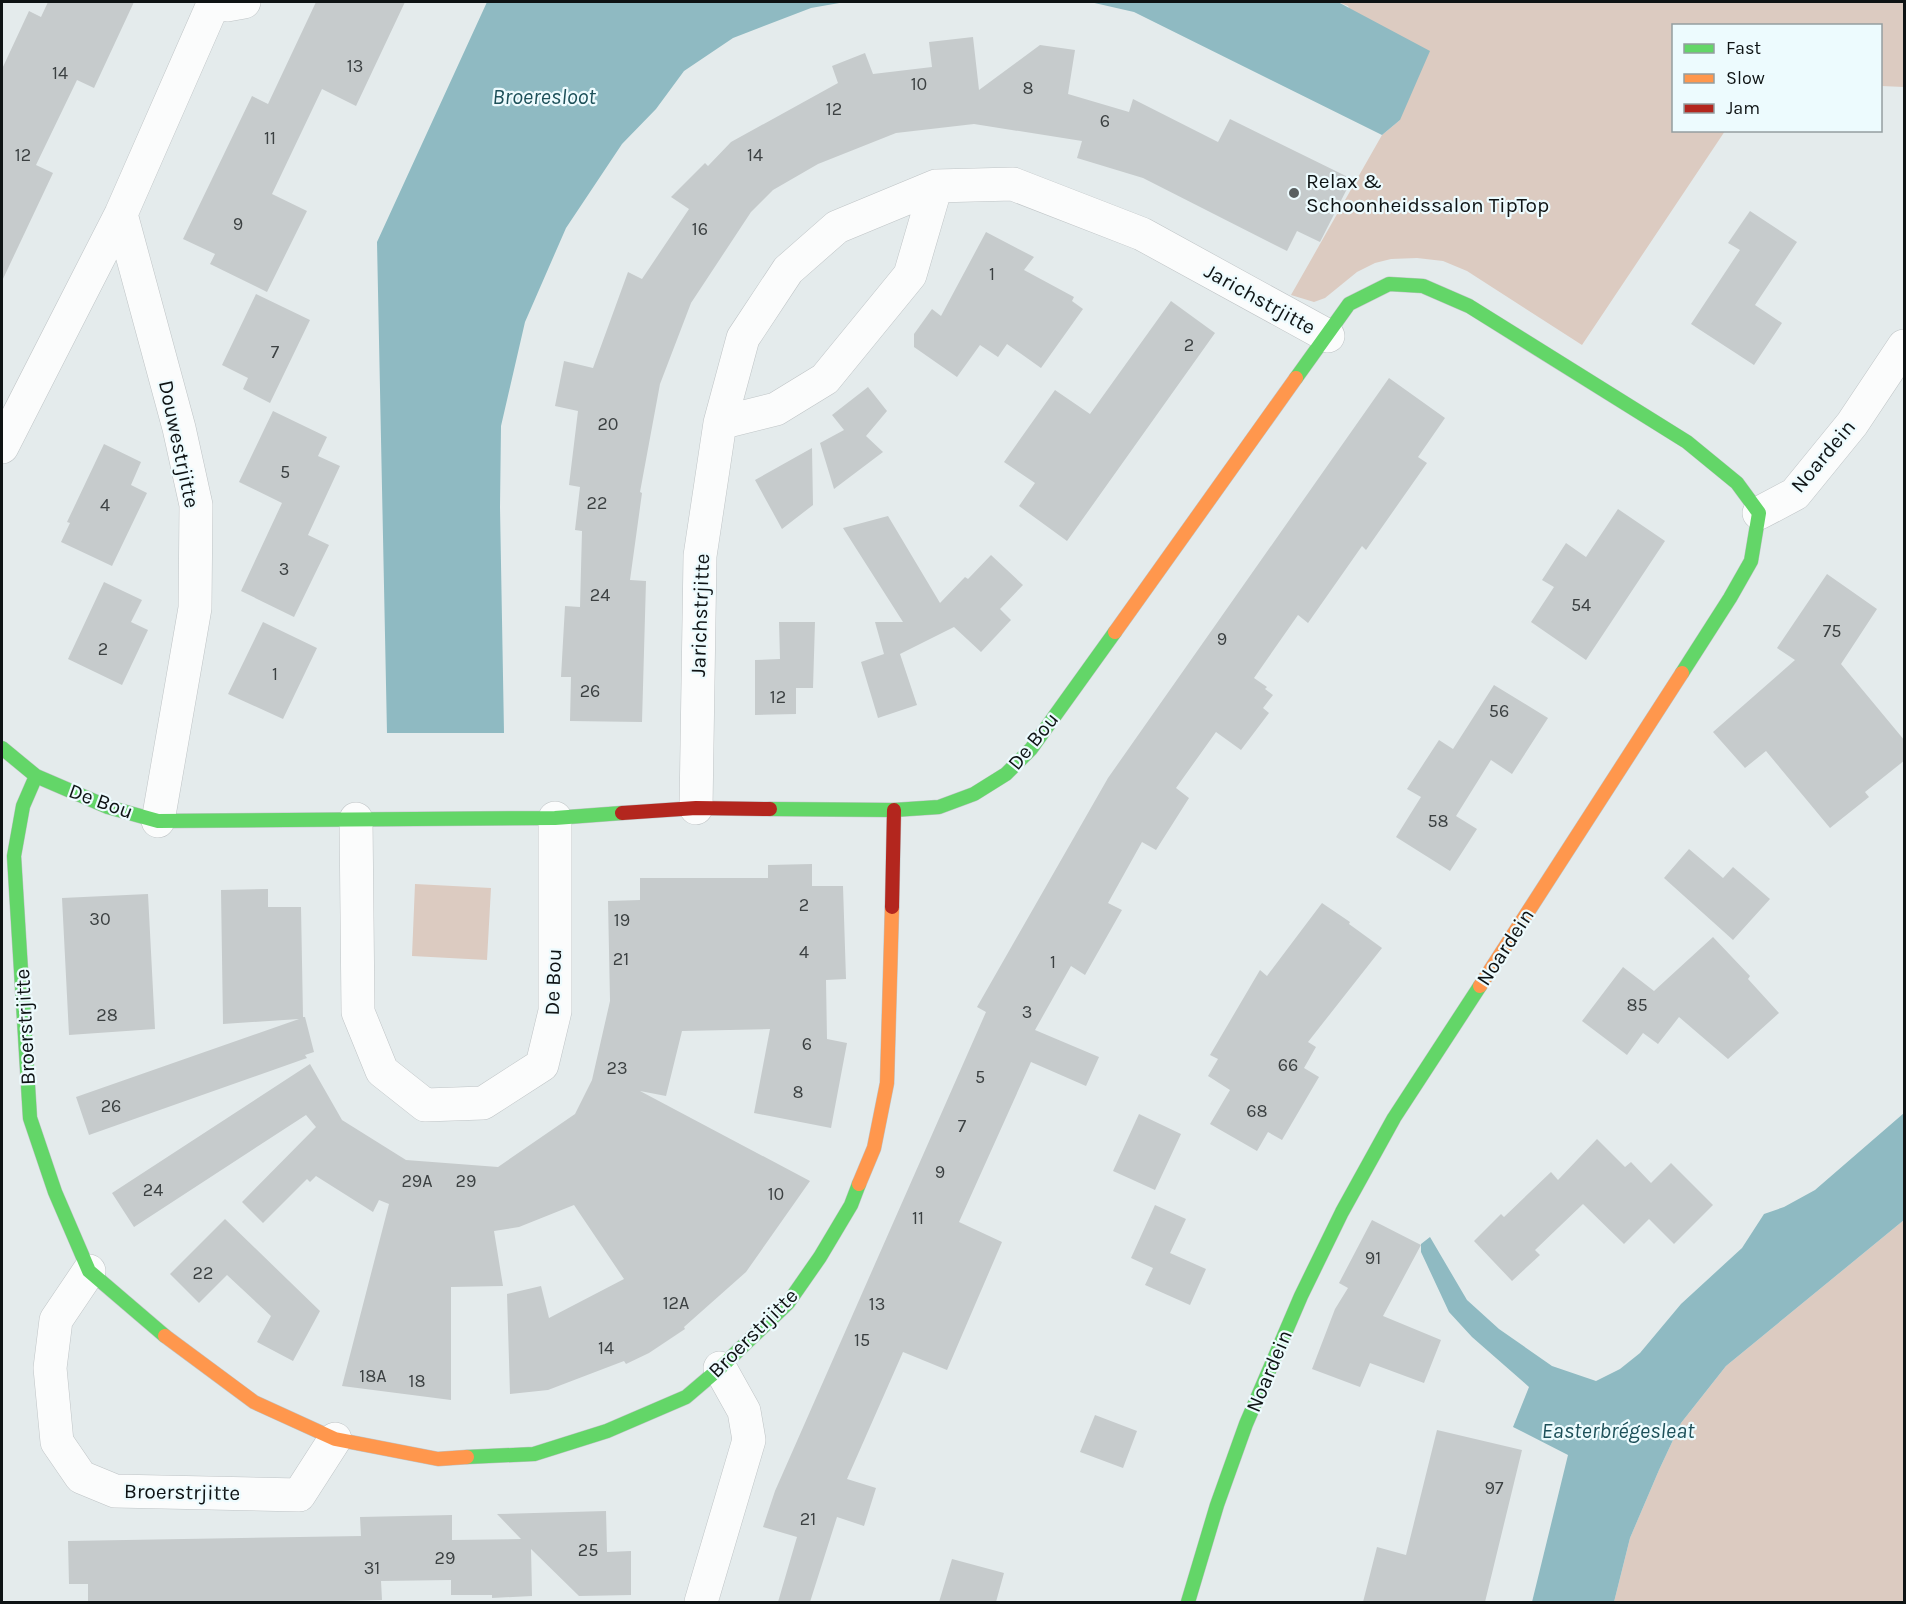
<svg xmlns="http://www.w3.org/2000/svg" width="1906" height="1604" font-family="Karla,sans-serif">
<style>
.green{fill:#dccbc1}
.water{fill:#8fbac2}
.building{fill:#c6cbcc}
.lines{fill:none;stroke-linecap:round;stroke-linejoin:round}
.street-casing{stroke:#bfc4c6;stroke-width:34}
.fast-casing{stroke:#bfc4c6;stroke-width:15}
.slow-casing{stroke:#bfc4c6;stroke-width:15}
.jam-casing{stroke:#bfc4c6;stroke-width:15}
.street{stroke:#fbfcfc;stroke-width:33}
.fast{stroke:#63d668;stroke-width:14}
.slow{stroke:#ff974d;stroke-width:14}
.jam{stroke:#b3261e;stroke-width:14}
.poi-dot{fill:#595f60;stroke:#edfbfe;stroke-width:2}
.labels{text-anchor:middle;dominant-baseline:central;stroke-width:4.5;stroke-linejoin:round;paint-order:stroke}
.number-label{font-size:18px;fill:#3c4142}
.poi-label{font-size:21px;fill:#0e1314;stroke:#edfbfe;text-anchor:start}
.street-label{font-size:21px;fill:#0e1314;stroke:#edfbfe}
.water-label{font-size:22px;font-style:italic;fill:#1d5059;stroke:#edfbfe}
</style>
<rect width="100%" height="100%" fill="#e4ebec"/>
<path class="green" d="M1338,2h566v85l-23,-1 -1,-60h-206v104l51,1 -143,214 -115,-74 -24,-10 -26,-3 -26,1 -16,4 -18,9 -32,26 -11,4 -23,-7 91,-160 18,-15 -52,-114z
M415,884l76,4 -4,72 -75,-4z
M1904,1220v382h-290l16,-64 29,-68 22,-47 45,-57z"/>
<path class="water" d="M487,2h358l-34,6 -78,30 -49,33 -28,38 -34,35 -56,84 -41,94 -24,104 -1,81 4,226h-117l-10,-491z
M1090,2h248l92,49 -30,69 -18,15 -248,-123z
M1904,1113v107l-178,146 -45,57 -22,47 -29,68 -16,64h-82l36,-147 -55,-28 16,-40 -57,-50 -23,-25 -28,-60v-8l9,-7 37,63 32,29 53,37 44,15 24,-12 20,-16 41,-49 61,-56 22,-34 20,-7 31,-17z"/>
<path class="building" d="M48,2h86l-40,86 -17,-8 -41,85 17,8 -51,108v-212l27,-58 12,6z
M316,2h89l-49,104 -34,-17 -50,105 35,17 -40,81 -57,-28 5,-10 -32,-15 69,-143 16,8z
M973,37l6,53 61,-45 35,5 -7,44 61,18 4,-13 85,43 12,-23 122,60 -32,63 -23,-11 -10,20 -144,-73 -66,-20 5,-17 -108,-17 -78,9 -78,31 -45,26 -22,22 -60,91 -31,81 -20,108 2,1 -12,87 16,1 -4,141 -72,-1 1,-44h-10l4,-71 15,1 2,-76 -7,-1 5,-43 -11,-2 9,-74 -23,-5 9,-45 29,7 35,-96 14,7 47,-70 -18,-12 34,-34 3,3 23,-24 107,-59 -6,-17 33,-13 8,21 59,-7 -3,-25z
M1750,211l47,31 -42,63 27,18 -28,42 -63,-41 49,-74 -12,-7z
M986,232l48,25 -10,13 50,27 -2,4 11,8 -42,59 -34,-24 -9,13 -18,-12 -23,32 -43,-30v-13l18,-25 9,7z
M256,294l54,26 -40,83 -27,-14 5,-11 -26,-13z
M1171,301l44,32 -148,208 -48,-35 16,-23 -31,-21 51,-72 35,24z
M1389,378l56,40 -27,39 9,6 -61,87 -4,-4 -54,77 -10,-8 -44,63 13,9 -2,2 8,6 -10,13 6,5 -28,37 -25,-18 -40,56 13,10 -33,52 -14,-8 -34,61 14,7 -37,65 -14,-9 -36,64 64,27 -13,29 -55,-24 -72,160 43,20 -55,128 -44,-18 -56,127 29,9 -12,38 -27,-9 -27,85h-32l19,-65 -34,-10 12,-36 211,-479 -9,-5 131,-229z
M868,387l19,24 -21,25 17,16 -49,37 -14,-46 24,-13 -12,-15z
M273,411l54,26 -9,19 22,10 -32,69 21,10 -35,72 -53,-26 41,-88 -43,-21z
M104,444l37,18 -10,23 16,8 -35,73 -51,-24 9,-19 -3,-1z
M812,448l1,57 -31,24 -27,-49z
M1618,509l47,32 -79,119 -55,-38 23,-35 -12,-7 24,-37 20,14z
M888,516l52,87 25,-26 3,2 23,-24 32,30 -23,24 11,11 -30,32 -27,-25 -54,27 17,51 -39,13 -17,-56 23,-8 -9,-32h28l-60,-94z
M1827,574l50,35 -36,55 64,77v19l-40,32 4,5 -39,31 -64,-77 -21,17 -32,-36 82,-72 -18,-12z
M104,582l38,18 -11,22 17,8 -26,55 -54,-26z
M263,622l54,26 -34,71 -55,-25z
M779,622h36l-2,66h-17v26l-41,1v-55l25,-1z
M1494,685l54,33 -36,56 -21,-14 -35,56 21,13 -27,42 -54,-34 25,-40 -14,-8 32,-49 14,9z
M1689,849l34,29 10,-11 37,32 -37,41 -69,-62z
M812,864v22h31l3,93 -20,1 1,59 20,4 -16,85 -77,-15 16,-84 -88,2 -16,65 -26,-5 170,90 -64,91 -62,55 1,2 -36,24 -23,11 -2,-3 -76,29 -38,4 -3,-100 34,-8 8,32 75,-39 -50,-74 -55,22 -25,4 9,55 -52,1v113l-109,-14 47,-182 -10,-4 -6,12 -57,-36 -6,6 -3,-3 -44,44 -21,-21 74,-75 -10,-12 -172,112 -22,-34 198,-129 32,56 64,40 92,7 77,-53 17,-34 18,-79 -2,-100 32,-1v-22h128v-13z
M268,889v18h33l2,110h2l9,35 -9,3 2,3 -218,77 -13,-38 223,-78 -76,5 -2,-134z
M148,894l7,135 -86,6 -7,-137z
M1322,903l28,19 -1,2 33,24 -74,94 8,5 -12,21 15,9 -37,63 -14,-8 -11,19 -47,-27 20,-34 -22,-14 10,-17 -8,-4 50,-85 7,6z
M1713,937l37,39 -2,3 31,34 -51,46 -49,-42 -21,27 -15,-11 -16,22 -45,-34 41,-54 31,24z
M1139,1114l42,20 -26,56 -42,-19z
M1597,1139l28,28 6,-5 20,21 20,-20 42,42 -39,39 -25,-25 -25,25 -41,-40 -48,46 5,5 -28,26 -38,-40 27,-27 3,3 47,-45 7,8z
M1155,1205l31,14 -16,34 36,16 -16,36 -45,-20 8,-17 -22,-10z
M225,1219l95,92 -27,50 -36,-19 14,-26 -44,-41 -28,28 -29,-29z
M1372,1220l49,25 -38,71 58,24 -17,43 -54,-20 -10,24 -48,-18 23,-60 13,-21 -9,-5z
M1095,1415l42,16 -14,37 -43,-16z
M1437,1430l85,20 -37,152h-122l14,-55 29,8z
M606,1511l1,41 24,-1v44l-52,1 -48,-47 1,47 -40,2v-3h-41v-15l-70,1 1,19 -81,2h-213v-18h-19l-1,-43 293,-5 -1,-19 92,-2v25l69,-1 -24,-25z
M952,1559l52,14 -8,29h-57z"/>
<g class="lines">
<defs>
<path id="street" d="M214,2l13,3 17,-3
M121,214l58,214 17,77 -1,103 -37,213
M720,423l56,-14 49,-30 85,-104 26,-89
M2,447l119,-233 93,-212
M1759,513l36,-19 57,-70 52,-78
M696,808l4,-252 20,-133 23,-85 45,-68 49,-43 99,-41 77,-2 129,50 186,102
M356,819l2,193 24,59 43,34 58,-2 59,-38 13,-54v-193
M89,1271l-33,49 -6,48 7,74 24,35 34,14 184,4 36,-56
M701,1602l48,-162 -5,-29 -24,-43"/>
<path id="fast" d="M1296,378l53,-74 40,-20 34,2 46,20 218,136 50,41 22,30 -8,48 -21,37 -48,75
M2,748l34,28 72,31 50,14 397,-3 67,-5
M36,776l-13,30 -9,50 16,262 25,74 34,79 76,65
M770,809l124,1 45,-3 35,-13 32,-20 25,-25 84,-117
M467,1457l67,-3 73,-23 79,-34 34,-29 68,-65 32,-46 31,-52 8,-21
M1188,1602l29,-97 29,-81 55,-128 41,-84 52,-94 86,-132"/>
<path id="slow" d="M1115,632l181,-254
M1480,986l202,-313
M859,1184l15,-36 13,-65 5,-176
M165,1336l89,66 81,37 103,20 29,-2"/>
<path id="jam" d="M622,813l74,-5 74,1
M892,907l2,-97"/>
</defs>
<use href="#street" class="street-casing"/>
<use href="#fast" class="fast-casing"/>
<use href="#slow" class="slow-casing"/>
<use href="#jam" class="jam-casing"/>
<use href="#street" class="street"/>
<use href="#fast" class="fast"/>
<use href="#slow" class="slow"/>
<use href="#jam" class="jam"/>
</g>
<circle class="poi-dot" cx="1294" cy="193" r="6"/>
<g class="labels">
<g class="number-label">
<text x="355" y="66">13</text>
<text x="60" y="73">14</text>
<text x="919" y="84">10</text>
<text x="1028" y="88">8</text>
<text x="834" y="109">12</text>
<text x="1105" y="121">6</text>
<text x="270" y="138">11</text>
<text x="23" y="155">12</text>
<text x="755" y="155">14</text>
<text x="238" y="224">9</text>
<text x="700" y="229">16</text>
<text x="992" y="274">1</text>
<text x="1189" y="345">2</text>
<text x="275" y="352">7</text>
<text x="608" y="424">20</text>
<text x="285" y="472">5</text>
<text x="597" y="503">22</text>
<text x="105" y="505">4</text>
<text x="284" y="569">3</text>
<text x="600" y="595">24</text>
<text x="1581" y="605">54</text>
<text x="1832" y="631">75</text>
<text x="1222" y="639">9</text>
<text x="103" y="649">2</text>
<text x="275" y="674">1</text>
<text x="590" y="691">26</text>
<text x="778" y="697">12</text>
<text x="1499" y="711">56</text>
<text x="1438" y="821">58</text>
<text x="804" y="905">2</text>
<text x="100" y="919">30</text>
<text x="622" y="920">19</text>
<text x="804" y="952">4</text>
<text x="621" y="959">21</text>
<text x="1053" y="962">1</text>
<text x="1637" y="1005">85</text>
<text x="1027" y="1012">3</text>
<text x="107" y="1015">28</text>
<text x="807" y="1044">6</text>
<text x="1288" y="1065">66</text>
<text x="617" y="1068">23</text>
<text x="980" y="1077">5</text>
<text x="798" y="1092">8</text>
<text x="111" y="1106">26</text>
<text x="1257" y="1111">68</text>
<text x="962" y="1126">7</text>
<text x="940" y="1172">9</text>
<text x="417" y="1181">29A</text>
<text x="466" y="1181">29</text>
<text x="153" y="1190">24</text>
<text x="776" y="1194">10</text>
<text x="918" y="1218">11</text>
<text x="1373" y="1258">91</text>
<text x="203" y="1273">22</text>
<text x="676" y="1303">12A</text>
<text x="877" y="1304">13</text>
<text x="862" y="1340">15</text>
<text x="606" y="1348">14</text>
<text x="373" y="1376">18A</text>
<text x="417" y="1381">18</text>
<text x="1494" y="1488">97</text>
<text x="808" y="1519">21</text>
<text x="588" y="1550">25</text>
<text x="445" y="1558">29</text>
<text x="372" y="1568">31</text>
</g>
<g class="poi-label">
<text x="1306" y="181">Relax &amp;<tspan x="1306" dy="24">Schoonheidssalon TipTop</tspan></text>
</g>
<g class="street-label">
<text transform="translate(1260 299) rotate(29)">Jarichstrjitte</text>
<text transform="translate(179 444) rotate(78)">Douwestrjitte</text>
<text transform="translate(1823 456) rotate(-50)">Noardein</text>
<text transform="translate(700 615) rotate(-88)">Jarichstrjitte</text>
<text transform="translate(1033 741) rotate(-51)">De Bou</text>
<text transform="translate(101 801) rotate(20)">De Bou</text>
<text transform="translate(1505 947) rotate(-57)">Noardein</text>
<text transform="translate(553 982) rotate(-88)">De Bou</text>
<text transform="translate(25 1027) rotate(-93)">Broerstrjitte</text>
<text transform="translate(753 1333) rotate(-45)">Broerstrjitte</text>
<text transform="translate(1269 1371) rotate(-67)">Noardein</text>
<text transform="translate(182 1492) rotate(1)">Broerstrjitte</text>
</g>
<g class="water-label">
<text x="544" y="97">Broeresloot</text>
<text x="1618" y="1431">Easterbrégesleat</text>
</g>
</g>
<rect width="1906" height="1604" fill="none" stroke="#0e1314" stroke-width="6"/>
<rect x="1672" y="24" width="210" height="108" fill="#edfbfe" stroke="#949ea0" stroke-width="1.5"/>
<rect x="1684" y="44" width="30" height="9" fill="#63d668" stroke="#949ea0" stroke-width="1.5"/>
<text x="1726" y="54" font-size="18" fill="#0e1314">Fast</text>
<rect x="1684" y="74" width="30" height="9" fill="#ff974d" stroke="#949ea0" stroke-width="1.5"/>
<text x="1726" y="84" font-size="18" fill="#0e1314">Slow</text>
<rect x="1684" y="104" width="30" height="9" fill="#b3261e" stroke="#949ea0" stroke-width="1.5"/>
<text x="1726" y="114" font-size="18" fill="#0e1314">Jam</text>
</svg>
